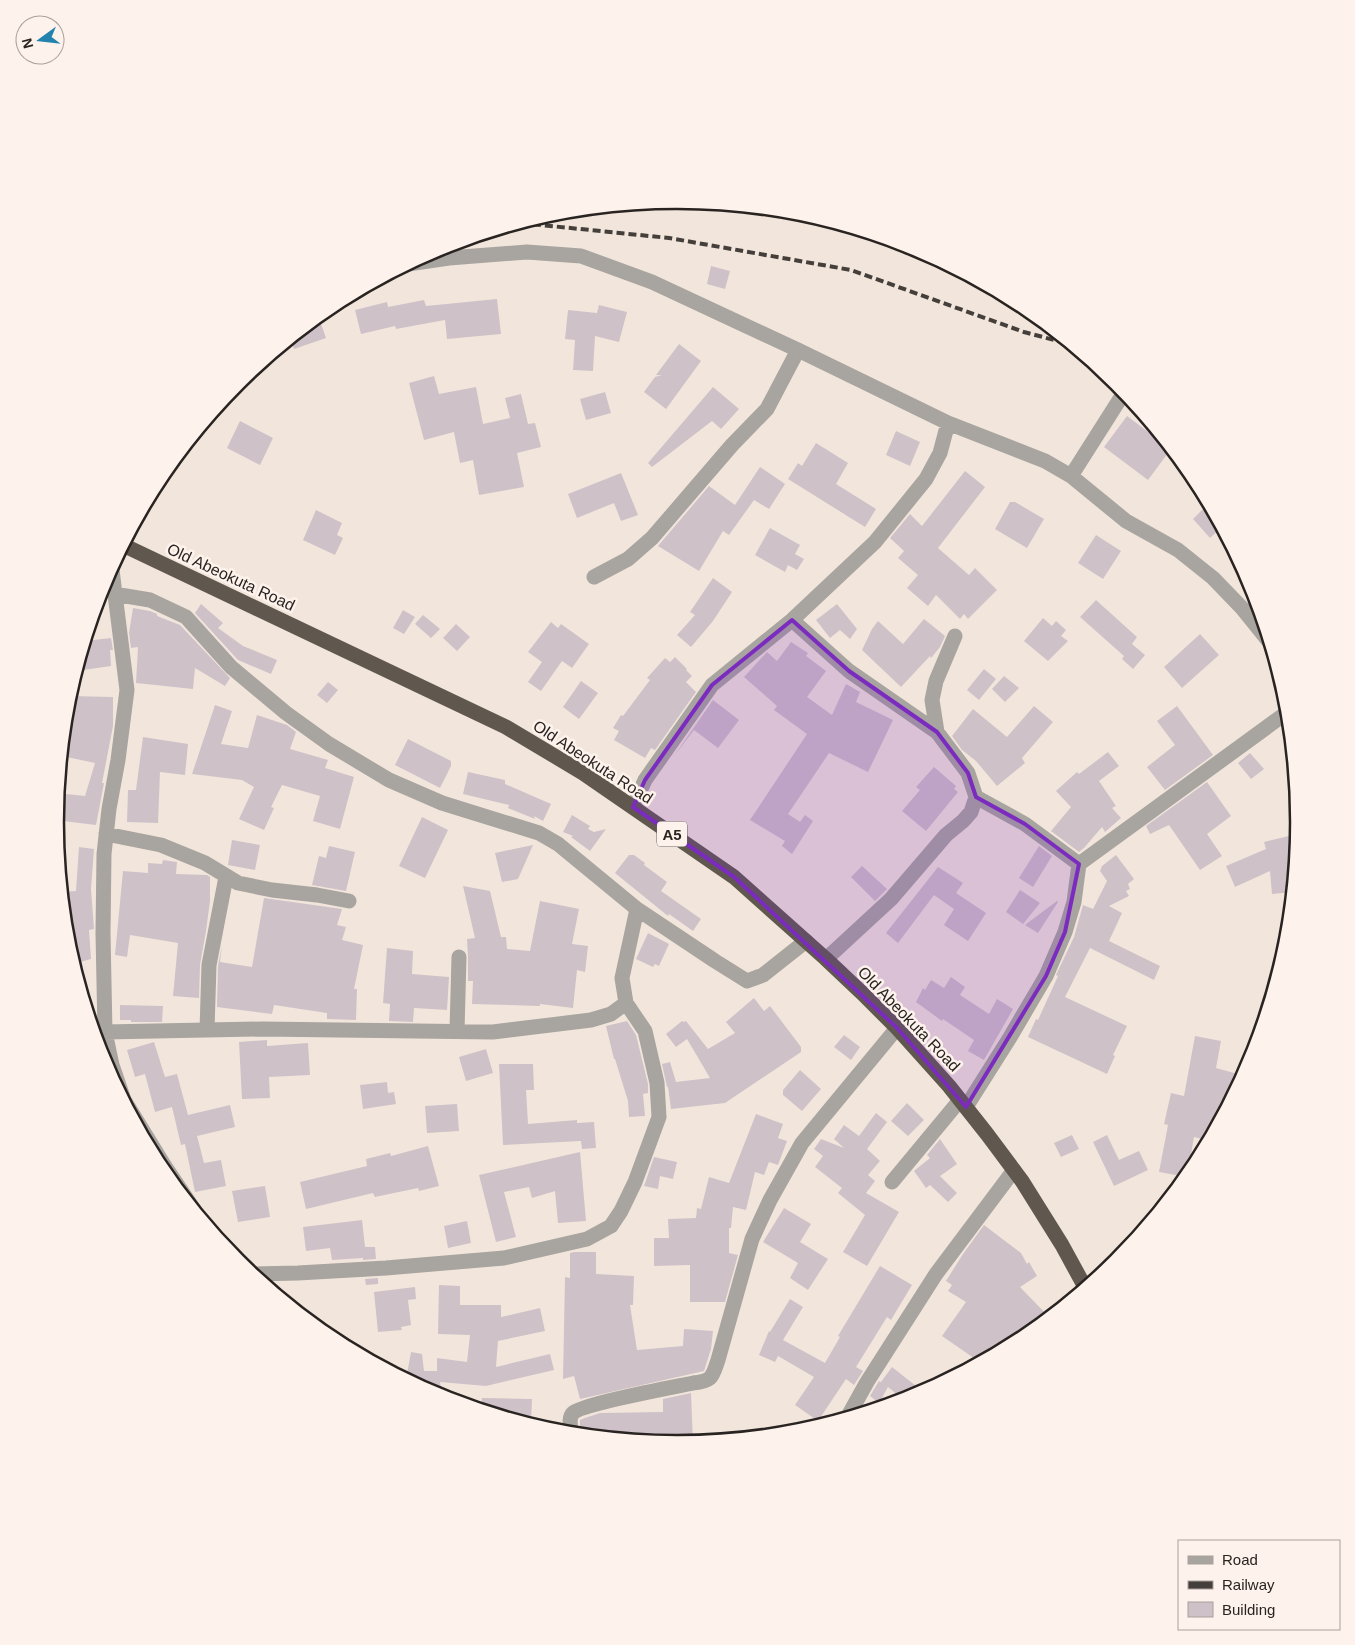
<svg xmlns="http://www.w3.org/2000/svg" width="1355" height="1645" font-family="Arial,sans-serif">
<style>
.building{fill:#cfc1c8}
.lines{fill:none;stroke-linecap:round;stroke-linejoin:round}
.minor{stroke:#a8a49f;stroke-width:15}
.highway{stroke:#60584e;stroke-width:15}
.rail{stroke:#453f3b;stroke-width:4;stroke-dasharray:8 4;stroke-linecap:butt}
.marked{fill:#7b2cbf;fill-opacity:0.2;stroke:#7b2cbf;stroke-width:4;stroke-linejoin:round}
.labels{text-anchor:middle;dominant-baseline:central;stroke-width:5;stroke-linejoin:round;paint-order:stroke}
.shield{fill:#fef3ec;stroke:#69625e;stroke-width:1}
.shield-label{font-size:15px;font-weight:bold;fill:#292421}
.street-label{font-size:16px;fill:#292421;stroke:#fef3ec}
.rim{fill:none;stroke:#292421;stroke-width:2.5}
</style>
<rect width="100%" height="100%" fill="#f2e6dc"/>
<path class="building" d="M711,266l19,5 -5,18 -18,-5z
M497,299l4,35 -54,5 -2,-19 -49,9 -1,-3 -34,8 -6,-24 32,-8 1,5 36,-7 2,6z
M599,305l28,7 -8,30 -24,-6 -2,35 -20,-1 2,-30 -10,-1 3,-29 29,3z
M320,321l6,17 -32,11 -3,-10 15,-13z
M679,344l22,17 -35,48 -22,-17 11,-15 7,-2h-6z
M434,376l5,18 37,-7 7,37 27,-6 -5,-20 16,-4 7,30 7,-1 6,24 -24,6 7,34 -45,8 -6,-35 -13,3 -6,-31 -30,8 -15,-57z
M713,387l26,22 -18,20 -9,-8 -60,46 -4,-4z
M605,392l6,21 -25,7 -6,-21z
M1127,416l44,33 -23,31 -44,-33z
M240,421l33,17 -13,27 -33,-17z
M896,431l24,11 -10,24 -24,-11z
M816,443l32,20 -12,21 40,25 -11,18 -77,-48 10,-16 4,3z
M760,467l25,17 -16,25 -15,-9 -25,35 -6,-4 -24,40 -41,-25 51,-60 26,19z
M965,471l20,16 -47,61 31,27 6,-7 22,22 -29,29 -4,-5 -4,5 -24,-24 -8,11 -21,-18 11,-13 -20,-17 6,-7 -14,-13 20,-24 12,12z
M621,473l17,42 -17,6 -7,-18 -37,15 -9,-24z
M1010,502h5l29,17 -17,29 -32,-19z
M1209,503l13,24 -12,11 -17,-19z
M316,510l26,13 -5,12 6,3 -8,17 -32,-15z
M770,528l30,17 -5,9 9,5 -7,11 -9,-5 -3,7 -30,-17z
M1096,535l25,16 -18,28 -25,-16z
M713,578l19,14 -19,29 -22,26 -14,-12 18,-20 -5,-3z
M1096,600l41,37 -5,7 13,11 -12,14 -11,-10 2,-3 -44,-39z
M201,604l22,19 -5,5 25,18 34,14 -6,14 -33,-14 -43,-47z
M837,604l20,25 -7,10 -10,-9 -10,8 -14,-18z
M133,608l17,3 7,3v2l23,9 50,53 -5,8 -30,-18 -2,21 -57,-6 2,-36 -7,1 -2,-15z
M403,610l12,7 -11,17 -11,-6z
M423,615l17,14 -9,9 -16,-14z
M1043,618l9,8 4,-5 10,9 -5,6 7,5 -20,20 -24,-20z
M924,619l21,17 -5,11 -9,11 -1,-2 -29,31 -39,-37 10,-21 6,-8 25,23z
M551,622l7,6 3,-4 28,20 -17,24 -10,-7 -21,30 -13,-9 14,-20 -14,-10z
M456,624l14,13 -13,14 -14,-13z
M1200,634l19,21 -37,33 -18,-21z
M111,638l2,12h-3l1,16 -35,5 9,-30z
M791,642l17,11 -2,3 20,15 -19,26 25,18 14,-31 14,8 -4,10 37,18 -25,52 -39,-19 -41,61 12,8 5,-7 8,6 -21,33 -10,-8 3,-5 -35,-21 57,-86 -33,-24 3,-4 -33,-29 23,-25 10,9z
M675,657l12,12 -1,1 6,6 -6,6 10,10 -41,58 -4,-2 -6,10 -31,-18 5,-9 -6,-3 8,-13 2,1 27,-36 -3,-2 18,-20 5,4z
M984,669l12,10 -17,21 -12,-10z
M1004,676l15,12 -14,14 -13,-13z
M581,681l17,12 -19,26 -16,-12z
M328,682l10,8 -11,13 -10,-8z
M69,696l44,1v29l-11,57h2l-8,42 -33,-4 3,-27 19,2 10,-33 -33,-7 2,-28 4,1z
M713,700l26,20 -21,28 -24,-18 -20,26z
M215,705l17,6 -11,33 27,4 9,-33 30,10 9,7 -6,17 38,11 -3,8 29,9 -14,52 -27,-8 7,-25 -38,-11 -11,22 3,1 -10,22 -25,-11 15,-32 -12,-7 -50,-6z
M1034,706l19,16 -31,36 3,5 -28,23 -21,-25 -14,-11 -10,-14 21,-27 34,28z
M1177,706l36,49 -48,35 -18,-23 28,-22 -18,-24z
M143,737l45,7 -3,31 -25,-3 -2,51 -31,-1 1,-32h8z
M408,739l43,22v5l-11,22 -45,-23z
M1108,752l11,14 -20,15 17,25 -4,2 9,10 -16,14 -3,-5 -18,21 -5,4 -28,-21 20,-24 -15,-16 21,-19 2,2z
M1250,753l14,16 -13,10 -13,-16z
M934,767l22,19 -2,3 4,3 -32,39 -24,-20 18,-21 -4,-3z
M468,772l37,8v4l46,20 -8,17 -9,-5 1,3 -27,-11 1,-3 -46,-11z
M1207,782l24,34 -24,18 15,22 -22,14 -31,-45 -19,9 -4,-8z
M572,815l18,11 -2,3 6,3 12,-3 -16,22 -19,-14 2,-1 -10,-4z
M422,817l26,13 -23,48 -26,-12z
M1293,835l4,18 -4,39 -21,2 -2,-23 -35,16 -9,-21 40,-17 -2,-7z
M232,840l28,5 -5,25 -27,-5z
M533,845l-15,34 -16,3 -7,-29z
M329,846l26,6 -9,39 -34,-6 7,-29 7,2z
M1039,846l13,10 -19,31 -14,-9z
M79,847l15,2 -3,40 3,40 -5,1 2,29 -18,5 -6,-20 -5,-52 14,-1z
M629,855h5l11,8 -1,2 23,17 -6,9 40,28 -8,12 -24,-17 -1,2 -53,-43z
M1116,855l18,24 -6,5 2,5 -4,2 3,5 -20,10 13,7 -13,28 51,25 -6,14 -64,-32 -25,49 62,29 -14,29 2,1 -8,18 -79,-37 8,-18 2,1 20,-44 -2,-1 18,-38 9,-32 10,4 14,-28 -7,-10 2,-5z
M163,860l14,2 -1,12 31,1 3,2v24l-4,30 -6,34 -1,33 -26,-2 5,-53 -48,-8 -3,22 -12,-2 8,-84 25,2v-10l14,1z
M862,866l25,23 -12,12 -24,-24z
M938,867l25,16 -7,10 30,20 -18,28 -24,-16 10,-16 -20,-14 -36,48 -12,-10z
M463,886l27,5 11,46h5l1,12 23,2 10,-50 39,8 -7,35 16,2 -3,26 -8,-2 -4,38 -33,-4v2l-68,-2 1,-23h-5v-24l-1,-18 8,-1z
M1020,890l20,13 -17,21 -17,-12z
M264,898l78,11 -5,16 9,2 -4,13 21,5 -9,44h3l-1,31 -29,-1v-6l-53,-8 -2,9 -55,-7 1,-41 4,-21 -2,17 32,5z
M1057,901l1,1 -20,31 -13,-8z
M648,933l21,11 -10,22 -4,-2 -2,3 -17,-8z
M387,948l26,3 -1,23 37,3 -2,33 -33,-2 -1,14 -24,-1 1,-17 -7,-1z
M951,977l14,10 -5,8 29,19 8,-15 16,10 -29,51 -16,-9 6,-11 -31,-21 -1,2 -26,-19 7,-14 2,2 6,-10 13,8z
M754,998l10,13 6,-5 31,41v5l-76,51 -54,6 -3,-22h-1l-5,-23 8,-2 6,20 34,-4 -23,-39 -11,8 -10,-13 16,-13 2,1 2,-1 22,28 27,-16 -9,-11z
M120,1005l43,1 -1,16h-31v-2h-11z
M627,1021l9,14 12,49v9l-5,1 2,22 -16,1 -1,-16 -13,-42h-1l-8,-33z
M844,1035l16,12 -9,13 -17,-13z
M1195,1036l26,5 -5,27 29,8 -35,65 -16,-4 -7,40 -28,-5 9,-47 -4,-1 7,-31 13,3z
M267,1040v6l41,-3 2,32 -41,2 1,21 -28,1 -3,-57z
M154,1042l11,35 12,-3 11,41 42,-10 5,22 -38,9 7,27 17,-3 5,26 -31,6 -10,-48 -4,1 -9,-38 -17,5 -10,-38 -10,3 -8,-27z
M486,1049l7,24 -27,8 -7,-24z
M499,1064h34l1,26h-8l2,34 49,-4v3l17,-1 2,26 -14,1 -1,-8 -78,4z
M800,1070l21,19 -19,22 -19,-16v-5z
M387,1082l1,11 6,-1 2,12 -33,5 -3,-24z
M907,1103l17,17 -16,16 -17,-15z
M457,1104l2,27 -32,2 -2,-27z
M876,1113l11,9 -20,27 13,12 -12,14 7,6 -9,12 33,19 -32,54 -24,-14 22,-37 -27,-22 4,-5 -27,-21 8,-11 -9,-7 7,-10 23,9 -10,-9 10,-14 15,11z
M756,1114l27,10 -5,14 9,3 -9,24 -9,-3 -5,13 -9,-3 -9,38 -13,-3 -2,21h-2v25l9,2 -13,47h-35v-37l-36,1v-28h15l-1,-19 28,-1 1,-10 4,1 8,-32 20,6z
M1072,1135l7,14 -18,8 -7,-14z
M1107,1135l12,25 20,-9 9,19 -34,16 -21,-44z
M940,1139l17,25 -17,12 17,17 -9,9 -18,-17 -4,3 -12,-17 16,-13 -3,-3z
M428,1146l11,40 -20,5 -1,-3 -43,9 -2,-4 -67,16 -6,-27 67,-16 -1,-7 24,-6 1,3z
M580,1152l6,69 -28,2 -3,-32 -23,7 -3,-11 -25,5 12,45 -20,5 -17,-67z
M654,1157l23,5 -4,17 -13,-3 -2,13 -14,-3z
M265,1186l5,31 -32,5 -6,-31z
M784,1208l27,16 -11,18 28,17 -20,31 -18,-12 8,-15 -35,-21z
M362,1220l3,27h10l1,12 -13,1v-2l-31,2 -2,-12 -24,3 -3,-24z
M467,1221l4,22 -23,5 -4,-22z
M984,1225l37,28 6,11 2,-2 8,14 -17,11 30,31 -27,22 -42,23 -39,-27 24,-34 -18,-11 4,-6 -6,-4 17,-27z
M574,1252h22v22l38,2 -1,29h-3l7,45 46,-4 1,-17 29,2 -2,18 -7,22 -124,28 -6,-23 -11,3 2,-102 5,1v-25z
M880,1266l32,19 -21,35 -4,-3 -31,50 7,4 -9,14 -8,-6 -28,42 -23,-16 19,-28 -36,-21 -3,6 -16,-7 10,-24 1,1 20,-33 13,8 -20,33 42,23 15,-26 -2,-1z
M378,1278v6l-12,1 -1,-6z
M439,1285l21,1v19h41v12l39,-9 5,23 -47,10 -2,26 54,-13 4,16 -68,16 -46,-4 3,17 -37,-19 5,-28 11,2 2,17h13v-13l30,4 3,-27 -32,-1z
M415,1287l1,12 -8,1 3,25 -10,2 1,3 -24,2 -4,-40z
M892,1367l24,19 -12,14 -16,-13 -9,16 -9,-7 9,-15 7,4 -5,-3z
M691,1393l2,50 -16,2 -97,-10v-15l5,-2 15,-5 63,-1v-13z
M482,1398l50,1 -1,23 -14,-1 -36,-11z"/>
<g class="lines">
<path class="minor" d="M408,264l41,-6 78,-6 54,4 71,26 146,68 150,73 97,38 26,15 55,45 52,29 35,28 29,30 29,36
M1071,476l54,-85
M112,570l15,120 -9,70 -9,49 -5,45 -1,79 2,99 7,33 12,35 40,65 35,52
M594,577l34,-18 24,-21 80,-93 35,-36 31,-59
M114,594l36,6 36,17 45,50 55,46 43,31 60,36 53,23 97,30 19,11 79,65 78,52 32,20 16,-6 43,-34
M792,620l57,51 88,61
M976,797l49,27 54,40
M633,807l12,-27 67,-95 80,-65 83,-78 51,-63 14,-26 8,-30
M106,834l55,11 44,18 33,20 34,7 45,5 32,6
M826,959l65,-60 55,-64 17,-14 8,-9 5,-15 -8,-24 -31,-41 -5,-32 4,-19 19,-45
M207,1030l2,-65 17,-88
M457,1031l2,-74
M105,1032l157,-3 231,3 98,-12 20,-6 15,-11 -4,-25 15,-69
M966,1107l43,-68 37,-63 19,-44 9,-30 5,-38 210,-153
M892,1182l68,-82
M251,1274l47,-1 88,-5 118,-10 83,-19 24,-13 10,-15 14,-29 24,-65 -2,-34 -12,-52 -19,-28
M847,1418l20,-36 69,-108 78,-104
M571,1435c0,-8 -3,-17 2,-22 9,-9 101,-26 120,-30 20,-2 19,-6 25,-23l34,-121 18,-39 32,-57 95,-115"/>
<path class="highway" d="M123,545l383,182 77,46 151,104 92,82 36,34 35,35 52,58 38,48 35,47 40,64 24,44"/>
<path class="rail" d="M521,223l148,15 182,32 173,62 49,13"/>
</g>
<path class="marked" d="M792,620l57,51 88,61 31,41 8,24 49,27 54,40 -14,68 -19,44 -80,131 -69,-79 -163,-151 -101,-70 12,-27 67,-95z"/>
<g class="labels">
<rect class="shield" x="657" y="821.5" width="30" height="25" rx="4"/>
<g class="shield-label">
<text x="672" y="834">A5</text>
</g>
<g class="street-label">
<text transform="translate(231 577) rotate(25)">Old Abeokuta Road</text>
<text transform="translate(593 762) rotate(33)">Old Abeokuta Road</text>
<text transform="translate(909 1019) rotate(46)">Old Abeokuta Road</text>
</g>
</g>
<path d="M0 0H1355V1645H0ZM64 822a613 613 0 1 1 1226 0a613 613 0 1 1-1226 0Z" fill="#fef3ec" fill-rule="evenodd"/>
<path class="rim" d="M64 822a613 613 0 1 1 1226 0a613 613 0 1 1-1226 0Z"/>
<rect x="1178" y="1540" width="162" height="90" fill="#fef3ec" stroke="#a9a09b"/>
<rect x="1188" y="1556" width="25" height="8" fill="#a8a49f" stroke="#a9a09b"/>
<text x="1222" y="1565" font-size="15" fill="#292421">Road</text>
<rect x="1188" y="1581" width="25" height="8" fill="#453f3b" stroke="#a9a09b"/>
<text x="1222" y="1590" font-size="15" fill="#292421">Railway</text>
<rect x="1188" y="1602" width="25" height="15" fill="#cfc1c8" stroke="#a9a09b"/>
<text x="1222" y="1615" font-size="15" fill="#292421">Building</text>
<g transform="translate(40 40) rotate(255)"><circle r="24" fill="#fef3ec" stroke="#a9a09b"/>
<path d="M0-4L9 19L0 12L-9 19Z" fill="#2382ae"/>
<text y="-8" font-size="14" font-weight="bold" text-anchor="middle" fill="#292421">N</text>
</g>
</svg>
